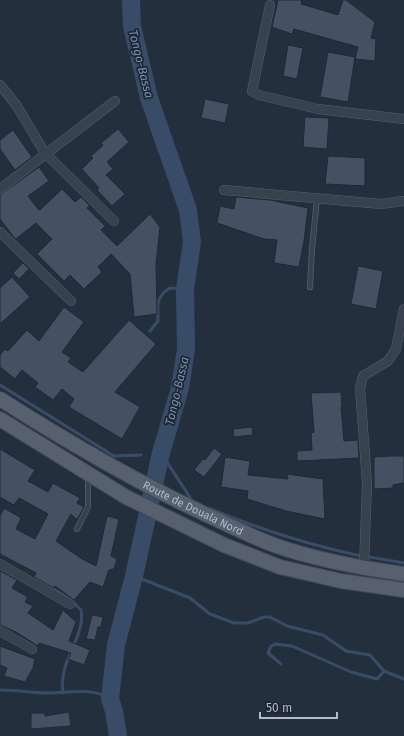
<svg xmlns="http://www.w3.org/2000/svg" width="404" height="736" font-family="'Fira Sans',sans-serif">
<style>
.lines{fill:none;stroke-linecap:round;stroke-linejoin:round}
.stream{stroke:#394c67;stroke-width:3}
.river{stroke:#394c67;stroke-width:18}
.building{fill:#455162;stroke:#1f2835}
.service-casing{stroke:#565f6c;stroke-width:6}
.minor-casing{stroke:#565f6c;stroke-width:10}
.primary-casing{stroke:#414a57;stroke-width:16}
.service{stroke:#38414e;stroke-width:4.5}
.minor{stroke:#38414e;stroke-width:9}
.primary{stroke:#56606e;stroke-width:14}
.labels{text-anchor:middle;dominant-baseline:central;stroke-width:3.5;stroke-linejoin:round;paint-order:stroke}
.street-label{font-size:11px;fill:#b4bcc9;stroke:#1d2633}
.water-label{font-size:12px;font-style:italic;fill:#7c92b1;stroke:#1d2633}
</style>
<rect width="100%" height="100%" fill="#242f3e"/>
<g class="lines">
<path class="stream" d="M150,331l8,-10c0,-15 -3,-24 12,-33l15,1
M0,385l114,71 27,-1
M161,453l30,46
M211,509c48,20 98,36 150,47
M370,557l34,6
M134,576l46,18 10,4 20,16 24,9h14l16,-6h6l17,9 36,9 23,16 24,4 14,16 20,8
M36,578l35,22 10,10c5,28 -23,49 -18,83
M281,664l-13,-11 3,-7 4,-2 17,2 59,26 26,7 7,-8
M0,690c16,0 33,3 49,3 19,0 44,-6 61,6"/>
<path class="river" d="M118,736l-4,-25 -4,-12 6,-54 18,-69 27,-123 19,-65 6,-39 -1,-60 7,-47 -4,-32 -39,-112 -17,-72 -1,-26"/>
</g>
<path class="building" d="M278,0h24l-1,4 37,11 5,-15h3l29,22 -4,16 5,1 -1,22 -20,-2 3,-12 -64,-18 -2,5 -20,-7z
M288,45l15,3 -6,31 -14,-3z
M328,52l27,5 -7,45 -28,-5z
M205,99l24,5 -4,19 -24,-5z
M305,117l24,1 -2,31 -24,-2z
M118,129l11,13 -22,20 6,7 -7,6 19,19 -13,12 -15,-16 2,-2 -17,-19 11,-11 -2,-2 12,-11 -2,-2z
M13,130l19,27 -17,13 -15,-21v-9z
M328,156l37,2v28l-40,-2z
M39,167l10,14 -21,15 10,13 2,1 22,-21 13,13 6,-5 9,9 -3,2 18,18 -4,4 16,16 33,-32 10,13 -4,37 1,50 -23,3 -4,-43 -19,-20 -13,13 4,5 -18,17 -14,-14 -6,6 -27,-27 15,-15 -16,-16 -20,16 -3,-3 -13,-17v-24z
M236,197l34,3 38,8 -4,33 -5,26 -25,-4 3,-23 -13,-1 -47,-16 3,-17 14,3z
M23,263l6,6 -10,10 -6,-6z
M358,266l25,5 -7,38 -25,-5z
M12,277l18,20 -30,27v-36z
M64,307l20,15 -22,30 9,6 -3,4 15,10 46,-52 27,24 -41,48 25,15 -18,32 -53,-32 5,-8 -12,-10 -9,11 -18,-13 3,-4 -16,-13 -7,9 -15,-12v-12l5,-6 3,2 19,-21 12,11z
M341,392l1,15h-1l3,34 14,-1 1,18 -62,3v-10l15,-1 -1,-17 3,-1 -3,-39z
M252,427l1,8 -19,2 -1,-8z
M214,448l8,6 -18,23 -10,-7 9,-11 2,1z
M0,449l35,21 -7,11 20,11 5,-9 27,15 -3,5 7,4 -6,11 -2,1 -5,-5 -15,27 26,18 14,7 11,-50 12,3 -8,37 6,3 -3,10 -5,1 -6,17 -13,-5 -16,18 -19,-14 -1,2 -20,-11 2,-4 -36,-19v-38l4,-8 17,10 -5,11 19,10 13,-25 -29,-16 -5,7 -14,-8z
M389,456h15v27l-11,2v3l-19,1v-32z
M225,457l25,4 -2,14 40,4 -1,-5 36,5 2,40 -39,-8 -39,-12 1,-8 -27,-4z
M0,571l17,9 -5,8 16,9 -3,5 8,4 -5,7 25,17 10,-20 13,12 -7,19 21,9 -6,15 -16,-6 3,-6 -32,-10 -1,3 -22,-14 -16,-7z
M92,615l11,2 -2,10h-3l-3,13 -9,-1z
M0,646l35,13 -2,9 -8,14 -21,-6 3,-8 -7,-3z
M69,712l2,14 -40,3v-16h14v3z"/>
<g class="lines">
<defs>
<path id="service" d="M310,287l2,-38 5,-51
M77,529l11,-22v-30"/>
<path id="minor" d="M270,5l-18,86 7,4 59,14 86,10
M0,85l17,21 28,47 69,68
M0,189l115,-88
M224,190l157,14 23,-3
M0,232l71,69
M0,564l70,40
M364,567l3,-84 -7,-95 3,-12 25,-15 8,-12 8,-40
M0,631l32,18"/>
<g id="primary">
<path id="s1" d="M0,399c66,42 132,81 203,114 23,11 47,23 71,32 42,15 87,23 130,29"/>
<path d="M0,419l126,78 98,48 56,22 61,14 63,9"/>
</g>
</defs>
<use href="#service" class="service-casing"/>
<use href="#minor" class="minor-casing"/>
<use href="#primary" class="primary-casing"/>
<use href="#service" class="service"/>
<use href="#minor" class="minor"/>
<use href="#primary" class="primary"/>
</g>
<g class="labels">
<g class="street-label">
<text stroke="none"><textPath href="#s1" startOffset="222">Route de Douala Nord</textPath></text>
</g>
<g class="water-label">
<text transform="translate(141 64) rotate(76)">Tongo-Bassa</text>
<text transform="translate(177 391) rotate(-77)">Tongo-Bassa</text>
</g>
</g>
<path d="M260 712v6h77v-6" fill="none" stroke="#b4bcc9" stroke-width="2"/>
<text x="266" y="712" font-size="12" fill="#b4bcc9" stroke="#1d2633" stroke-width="3" paint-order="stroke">50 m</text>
</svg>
